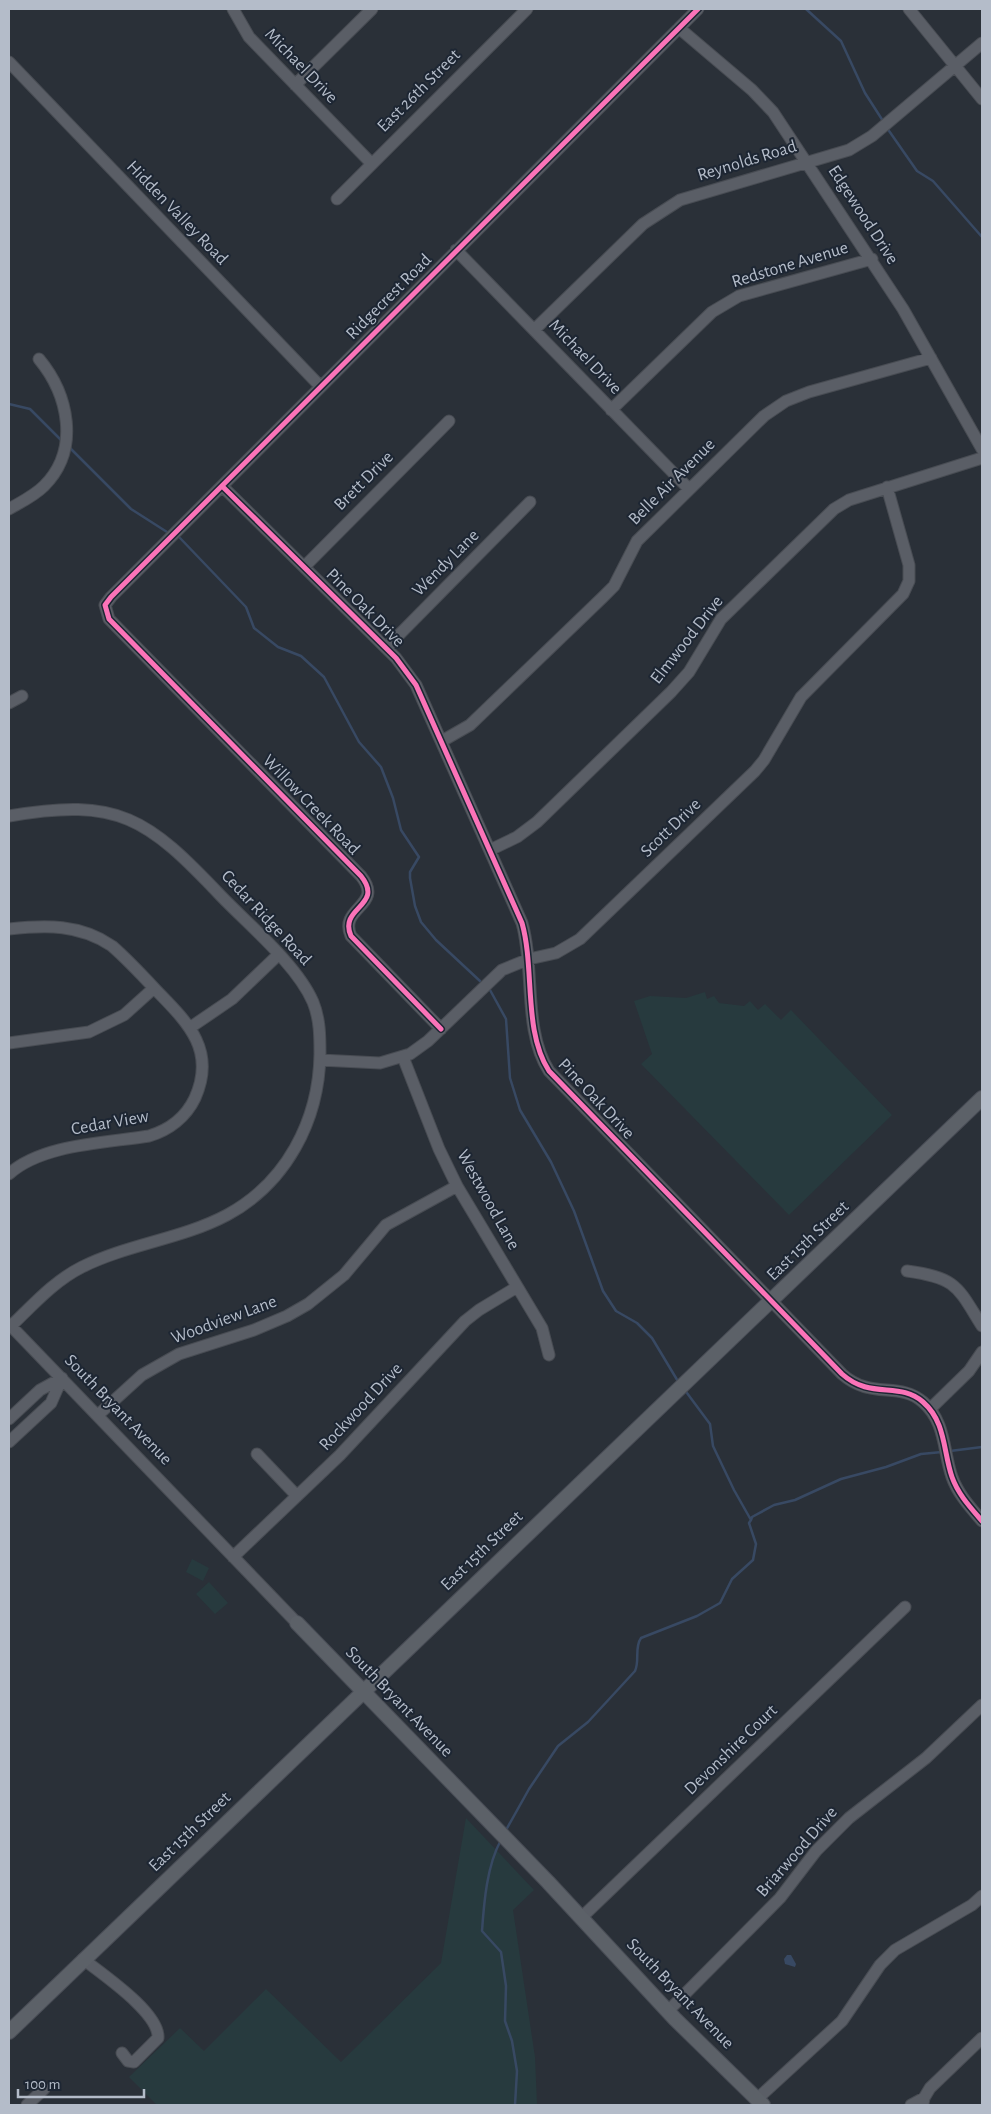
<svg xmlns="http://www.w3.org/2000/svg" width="991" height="2114" font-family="'Alegreya Sans',sans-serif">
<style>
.green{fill:#273a3e}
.water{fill:#384963}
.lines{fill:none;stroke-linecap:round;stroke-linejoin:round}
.stream{stroke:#384963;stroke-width:2.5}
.minor-casing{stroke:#484c53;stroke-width:13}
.major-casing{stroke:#484c55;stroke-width:16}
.minor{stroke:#5a5e66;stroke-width:11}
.major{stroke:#5c6168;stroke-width:14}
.cycleway-casing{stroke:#1d2633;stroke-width:8}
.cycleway{stroke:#fb73b8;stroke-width:5}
.labels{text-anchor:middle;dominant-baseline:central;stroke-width:4;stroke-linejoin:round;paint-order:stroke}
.street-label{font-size:18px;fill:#b4bcc9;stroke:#1d2633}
</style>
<rect width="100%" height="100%" fill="#2a3038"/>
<path class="green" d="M705,992l2,7 7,-3 5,7 25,3 6,-5 8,9 7,-6 16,16 10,-10 101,105 -103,100 -148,-151 11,-10 -18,-53 16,-5 36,2z
M192,1559l17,9 -6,13 -17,-9z
M209,1582l19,21 -13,11 -19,-20z
M466,1818l68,72 -21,20 22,147 2,48h-380l-28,-28 51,-49 24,23 62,-62 75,73 100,-99z"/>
<path class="water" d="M787,1955h4l5,9 -1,3 -10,-3 -1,-5z"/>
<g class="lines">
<path class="stream" d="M806,9l35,32 24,52 18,28
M887,128l30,43 16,10 49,56
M9,404l21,5 31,31
M69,447l62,62 36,23
M180,538l66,69 8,21 24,19 23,9 23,21 35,65 22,25 12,31 8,32 18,27 -9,15v6l5,28 6,16 15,18 44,41
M490,990l16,29 4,59 10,32 31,52 23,49 29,80 13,20 21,12 15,15 27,45
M950,1451l32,-4
M751,1520l1,-3 22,-12 21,-5 46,-21 45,-12 35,-13 21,-2
M506,1830l23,-41 29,-43 30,-24 47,-51c5,-11 -1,-23 6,-33l56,-22 23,-13 12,-24 21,-19 3,-16 -7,-21 2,-3 -17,-30 -21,-44 -3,-22 -26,-35
M501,1840c-14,25 -17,62 -19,91l19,21 5,34 -1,35 7,20 5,30 -2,34"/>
<defs>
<path id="minor" d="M233,9l16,28 123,127
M909,9l73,90
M679,28l73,62 21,22 130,197 79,140
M9,62l311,324
M295,85l77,-76
M337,199l190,-190
M456,250l233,239
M534,330l109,-106 37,-24 169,-50 23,-14 110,-93
M611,410l101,-98 27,-16 133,-37
M222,486l174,172 20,27 106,238c13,46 1,108 27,148l293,303c29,26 57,7 81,28 23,20 20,49 29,75 6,17 18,30 30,44
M9,509c12,-7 25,-13 35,-23 37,-37 24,-92 -5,-127
M304,567l145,-146
M386,648l144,-146
M9,703l13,-7
M442,741l28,-16 133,-128 11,-11 23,-45 127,-125 22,-15 23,-9 122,-34
M9,816c110,-19 138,2 212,80 29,30 76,69 92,106 7,17 7,35 7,52 -1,67 -34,129 -93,161 -45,24 -99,29 -145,52 -28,14 -49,38 -71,59
M490,850l27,-13 20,-15 134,-130 18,-20 32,-53 113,-110 15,-9 133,-42
M9,929c37,-4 71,-5 103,17 15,13 29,28 43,43 31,32 62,60 40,109 -9,19 -26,32 -46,38 -43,7 -107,8 -140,38
M191,1027l41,-28 46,-44
M441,1029l-90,-93c-13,-29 34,-30 10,-60l-252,-257 -4,-14 6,-8 587,-588
M9,1043l80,-11 35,-17 30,-27
M403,1057l36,92 18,37 85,142 7,27
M320,1060l60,3 30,-9 18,-13 74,-71 27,-11 27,-6 24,-14 175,-168 9,-11 37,-63 102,-103 6,-13v-16l-22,-78
M907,1271c50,7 50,15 75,55
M9,1324l288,299
M930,1409l39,-38 13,-19
M98,1415l44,-40 37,-21 75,-24 33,-14 21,-12 36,-29 42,-50 71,-39
M9,1419l31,-29 22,-12
M9,1442l42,-39 11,-25
M257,1454l40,42
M233,1557l107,-102 125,-134 14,-11 38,-23
M582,1917l323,-310
M83,1959c19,15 77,54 75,79l-24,24 -6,-1 -6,-8
M668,2011l112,-113 36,-47 33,-33 77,-60 56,-53
M924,2098l6,-10 52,-50
M757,2099l85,-78 38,-56 15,-15 77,-45 10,-9
M27,2105l17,-16
M911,2105l13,-7 -1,6"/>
<path id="major" d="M297,1623l251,259 127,137 88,86
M9,2032l973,-934"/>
</defs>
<use href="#minor" class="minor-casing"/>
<use href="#major" class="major-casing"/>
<use href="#minor" class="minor"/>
<use href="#major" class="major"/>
<defs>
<path id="cycleway" d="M222,486l174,172 20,27 106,238c13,46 1,108 27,148l293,303c29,26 57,7 81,28 23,20 20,49 29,75 6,17 18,30 30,44
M441,1029l-90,-93c-13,-29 34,-30 10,-60l-252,-257 -4,-14 6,-8 587,-588"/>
</defs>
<use href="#cycleway" class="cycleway-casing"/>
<use href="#cycleway" class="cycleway"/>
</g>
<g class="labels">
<g class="street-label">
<text transform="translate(301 66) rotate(46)">Michael Drive</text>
<text transform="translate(419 91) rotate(-45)">East 26th Street</text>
<text transform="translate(747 161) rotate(-17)">Reynolds Road</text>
<text transform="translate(177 213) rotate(46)">Hidden Valley Road</text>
<text transform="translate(863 215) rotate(57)">Edgewood Drive</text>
<text transform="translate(790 265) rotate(-17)">Redstone Avenue</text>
<text transform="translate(389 297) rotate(-45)">Ridgecrest Road</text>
<text transform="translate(585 357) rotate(46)">Michael Drive</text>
<text transform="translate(364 481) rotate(-45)">Brett Drive</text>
<text transform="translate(672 482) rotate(-45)">Belle Air Avenue</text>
<text transform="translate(446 563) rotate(-45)">Wendy Lane</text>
<text transform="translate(365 608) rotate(45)">Pine Oak Drive</text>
<text transform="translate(687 640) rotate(-52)">Elmwood Drive</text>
<text transform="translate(311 805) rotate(46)">Willow Creek Road</text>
<text transform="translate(671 828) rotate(-44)">Scott Drive</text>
<text transform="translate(266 918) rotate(47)">Cedar Ridge Road</text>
<text transform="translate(596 1099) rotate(47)">Pine Oak Drive</text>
<text transform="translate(110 1123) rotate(-10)">Cedar View</text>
<text transform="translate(488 1200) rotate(61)">Westwood Lane</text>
<text transform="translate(808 1241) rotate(-44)">East 15th Street</text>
<text transform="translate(224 1320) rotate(-20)">Woodview Lane</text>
<text transform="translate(361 1407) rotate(-47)">Rockwood Drive</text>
<text transform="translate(118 1410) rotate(46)">South Bryant Avenue</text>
<text transform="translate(482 1551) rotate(-44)">East 15th Street</text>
<text transform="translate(399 1702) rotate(46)">South Bryant Avenue</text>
<text transform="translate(731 1750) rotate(-44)">Devonshire Court</text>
<text transform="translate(190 1832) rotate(-44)">East 15th Street</text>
<text transform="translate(797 1852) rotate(-49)">Briarwood Drive</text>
<text transform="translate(680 1994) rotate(46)">South Bryant Avenue</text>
</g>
</g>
<rect width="991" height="2114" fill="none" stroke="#b4bcc9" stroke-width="20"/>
<path d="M18 2089v8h126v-8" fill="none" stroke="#b4bcc9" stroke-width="2.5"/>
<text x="25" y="2089" font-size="15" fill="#b4bcc9" stroke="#1d2633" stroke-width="4" paint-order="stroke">100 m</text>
</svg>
